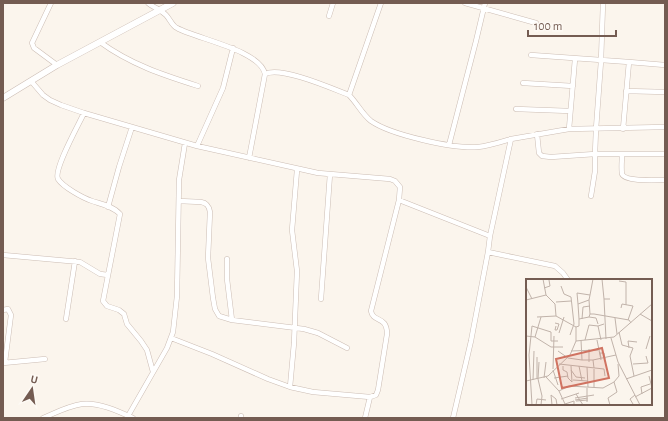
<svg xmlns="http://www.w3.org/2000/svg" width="668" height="421" font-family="'Alegreya Sans',sans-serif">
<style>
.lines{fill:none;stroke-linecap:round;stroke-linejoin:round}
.minor-casing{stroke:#ccbdb4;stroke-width:5.5}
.tertiary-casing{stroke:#ccbdb4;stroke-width:7}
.minor{stroke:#fff;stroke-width:4.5}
.tertiary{stroke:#fff;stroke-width:6}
.inset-road{fill:none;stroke:#c1b3aa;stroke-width:1}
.view{fill:#d07361;fill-opacity:0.15;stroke:#d07361;stroke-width:2}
.inset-edge{fill:none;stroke:#745c52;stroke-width:2}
</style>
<rect width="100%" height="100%" fill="#fbf5ed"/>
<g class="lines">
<defs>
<path id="minor" d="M51,3l-19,40 2,5 23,17
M148,3c5,4 13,7 18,12 4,4 6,11 11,13 20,11 83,22 88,46l-16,84
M381,3l-32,92c8,8 13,19 22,26 20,14 83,28 107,26 11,-1 23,-5 33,-8
M465,3l71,20
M603,3l-2,58 -5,68 -1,25h27
M329,16l4,-13
M100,42c30,22 63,33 98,44
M531,55l98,7
M265,74c16,-8 66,14 84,21
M31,81l12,14 7,5 11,5 23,8 113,33 121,27 72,6 5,2 5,6 -1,13 91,36 -2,16 67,14 8,7 5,7
M523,83l50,3
M626,91l39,1
M516,109l54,2
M84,113c-5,11 -31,57 -26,66 5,8 25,19 34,22 9,3 21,5 28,13l-17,87 4,5 12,4 5,4 3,10 14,17 6,9 6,22
M569,129l6,-70
M623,129l6,-67 36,3
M537,134l2,19 3,3 9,1 44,-3v17l-4,25
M449,145l27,-104 9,-38
M197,146l26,-58 10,-40
M665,154h-43c0,6 -1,14 0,20 3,8 35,6 43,6
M179,201l22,1c6,1 8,4 9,10l-2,46 5,40 2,11 4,7 13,4 72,9 14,4 29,15
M108,207l11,-40 13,-40
M490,236l21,-97 58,-10 96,-2
M3,255l77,7 20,12 8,1
M227,259v20l5,41
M321,299l9,-125
M3,310l5,-1 3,6 -6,47
M66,319l9,-58
M171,338l41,16 56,25 22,8 23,5 57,5
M3,363l42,-4
M290,387l4,-44 3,-72 -5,-41 5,-60
M128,416l39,-68 6,-16 4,-36 2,-116 6,-37
M43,418c12,-5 25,-12 39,-14 16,-2 36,7 51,14
M241,418v-2
M365,418l5,-21 6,-2 2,-5 9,-56c0,-19 -14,-11 -16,-23l28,-111
M453,418l18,-77 17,-89"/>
<path id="tertiary" d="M3,98l54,-33 116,-62"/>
</defs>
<use href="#minor" class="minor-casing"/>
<use href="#tertiary" class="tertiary-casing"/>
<use href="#minor" class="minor"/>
<use href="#tertiary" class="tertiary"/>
</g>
<g transform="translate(526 279)">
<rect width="126" height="126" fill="#fbf5ed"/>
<path class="inset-road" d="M17,0l3,16M76,0l2,20M93,2l7,1v23M35,7l3,8 7,3 3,27 -4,11M0,8l6,12M18,9l6,-2 -1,-6M64,16l3,-16M0,21l20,-5 9,9 1,12 20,11v14M63,21l1,-5 -13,-2 1,11 11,-4 1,14M30,23l15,-1M52,25l1,15M95,29l1,-4 11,2 -5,14M114,35l12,7M11,38l19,-1M63,38l7,1 2,6M89,39l2,16M56,40l1,-12 7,-1M29,44l4,1 -2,6h-2l1,-4M50,48l3,-1v-7l10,-2 1,-3h4l35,6 2,3M93,53l3,13 11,3 -3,8 4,20M33,54l5,-16M0,57l9,1 6,-20M9,58l16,10h12M85,59l7,24 22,43M80,60l-2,-40h6M55,61l1,20h11M59,61l4,-15 9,1M71,61l4,20M75,61l-3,-14 6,-2M103,69l-1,-7 9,1M63,70v13M120,70l4,-13M32,72l10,7 14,2M45,72l27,-1M75,79l-1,-5h4l1,6M33,85l45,5 1,7M107,85l15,-1 -2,-7M37,87v4l4,2 1,6 4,4M45,87l1,16M53,87l3,15M61,88l1,20M68,89l-1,-8 23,-5M27,90l1,-33M27,91l5,15M45,91l5,7 9,1M123,97l3,12M20,98l13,14 10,-5 34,2 11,-6M18,99l2,-16M28,99l14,-2M11,100v-22M12,100l4,17 -1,9M12,100l1,-17M100,100l26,-9M7,101l1,-29M47,101l15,1M0,102l22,-5 22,-21 6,-14 38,-4 38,-33M68,108v-18M61,109v14M33,112l6,13 9,-3v4M50,115l7,11M116,115l-1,-7 9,-3M109,118l17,-9M49,119l19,-3M35,120l18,-6M49,121l13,-2M50,122l12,-1M0,125l6,1 -3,-50 3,-29 19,6v9h7M107,125l-3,-5 5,-4M10,126l1,-6 9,1M26,126l-1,-10 5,4 1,6M84,126l-2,-7 9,-6 -3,-10 5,-6 -1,-12"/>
<path class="view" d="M76,69l7,30 -47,10 -6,-29z"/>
<rect width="126" height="126" class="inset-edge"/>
</g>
<rect width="668" height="421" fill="none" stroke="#745c52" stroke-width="8"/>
<g transform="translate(32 389) rotate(13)" stroke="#fdf9f4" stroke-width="3" paint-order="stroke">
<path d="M0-3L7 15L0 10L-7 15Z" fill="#745c52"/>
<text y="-6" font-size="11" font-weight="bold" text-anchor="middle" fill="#745c52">U</text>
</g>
<path d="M528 30v6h88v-6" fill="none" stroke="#745c52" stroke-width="2"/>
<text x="534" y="30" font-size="12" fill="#745c52" stroke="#fdf9f4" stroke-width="3" paint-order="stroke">100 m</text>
</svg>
